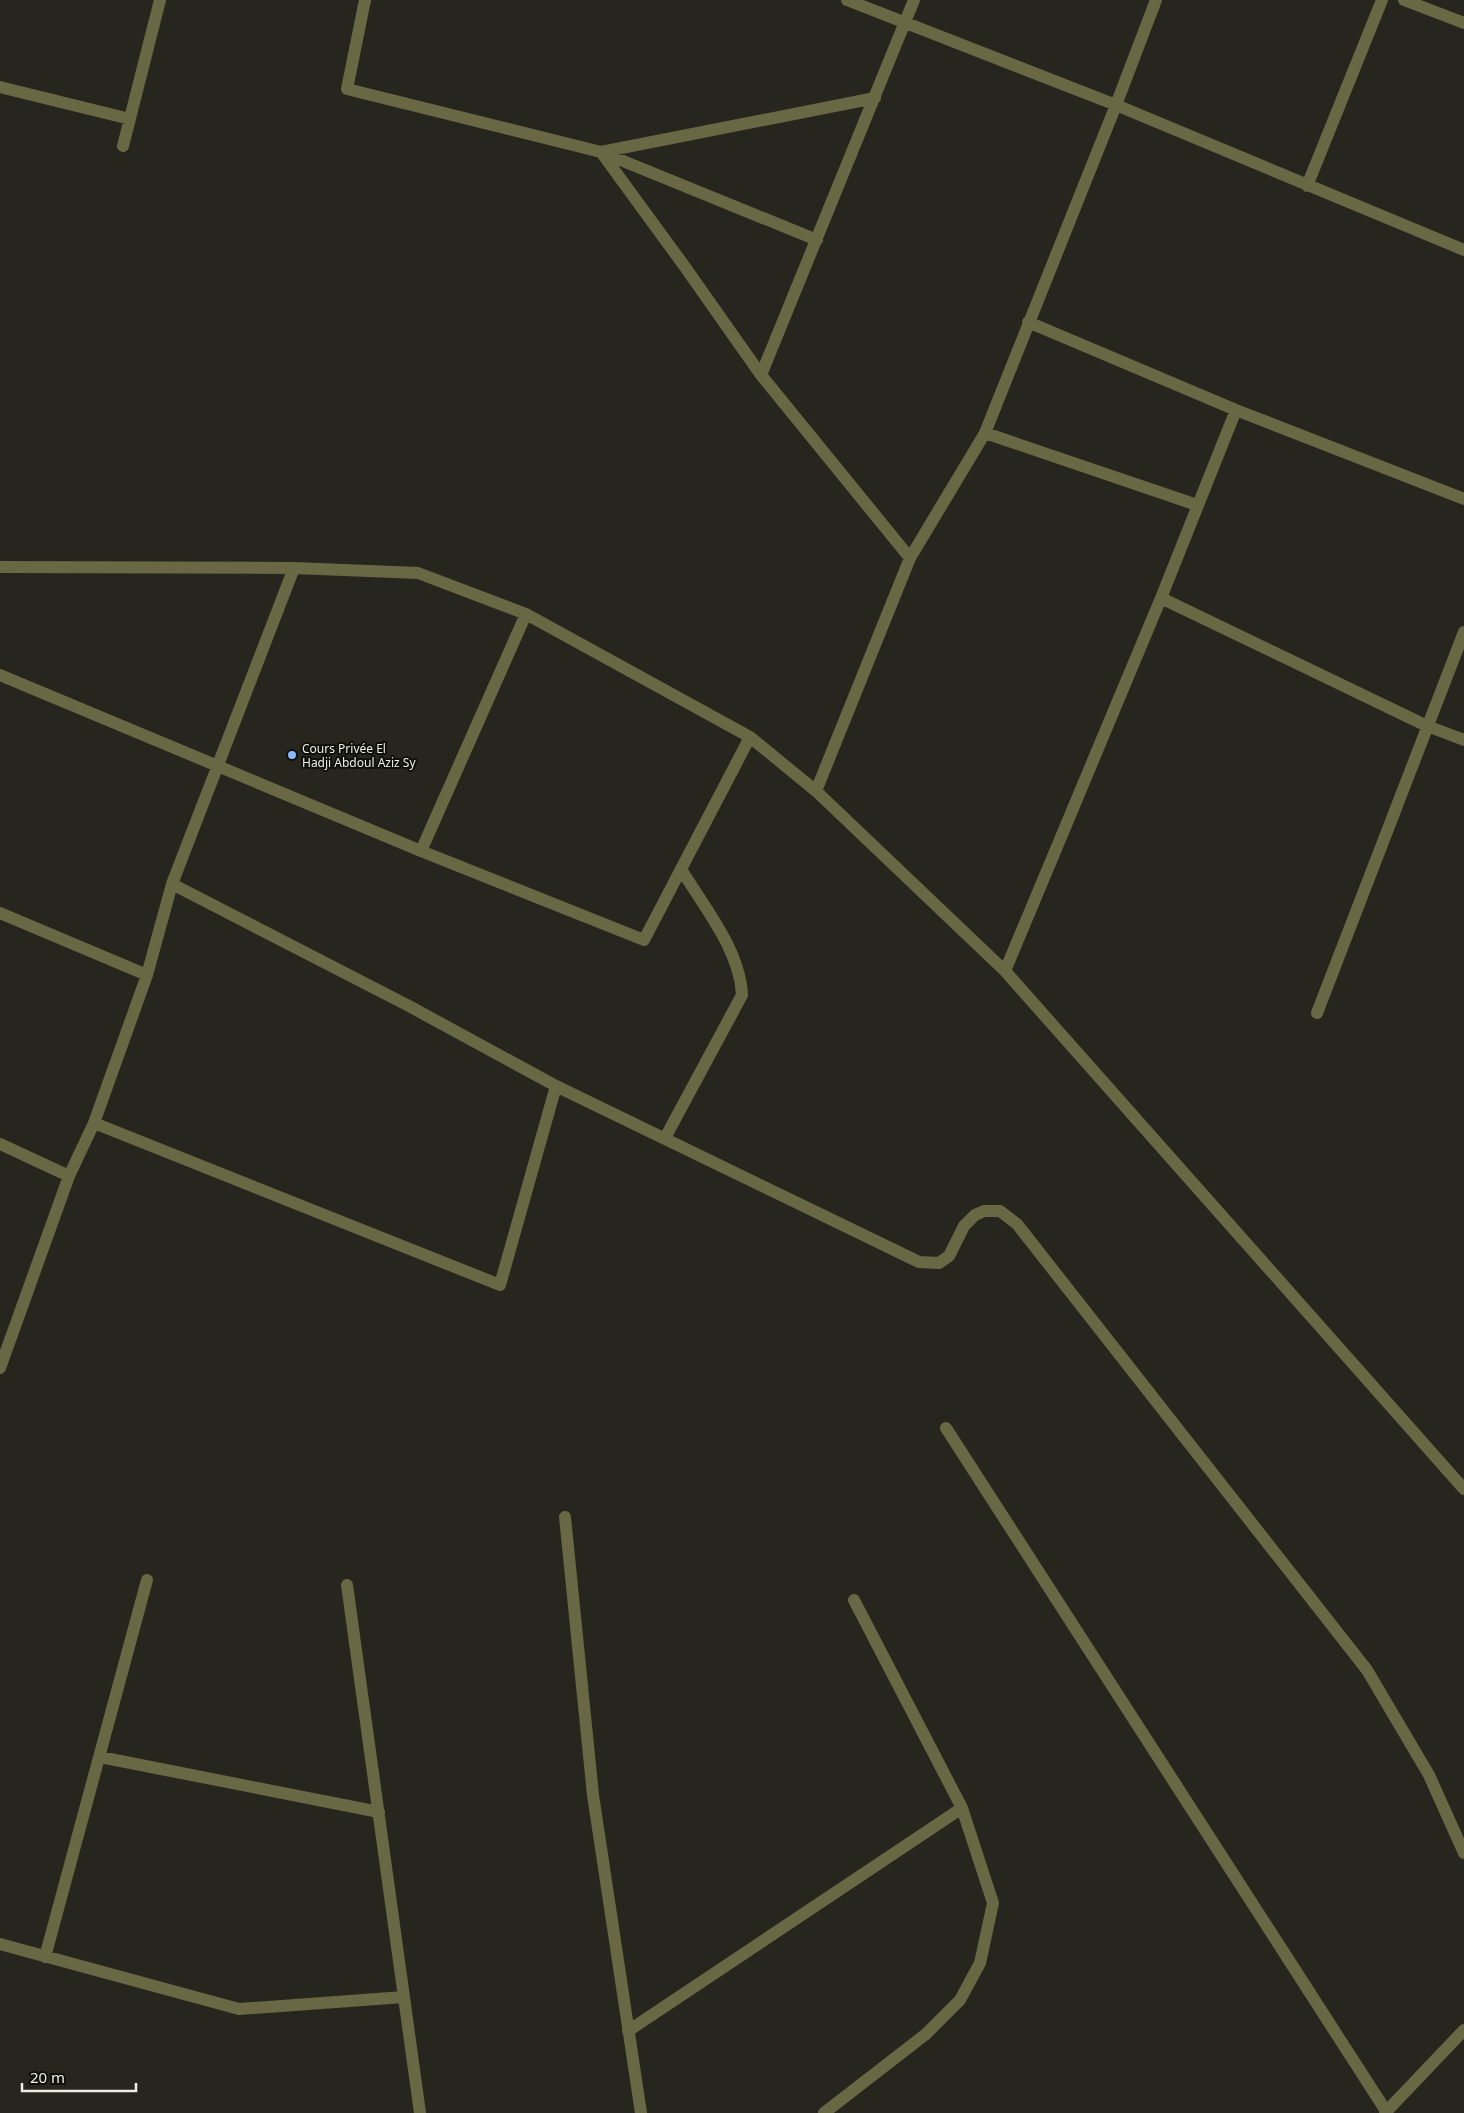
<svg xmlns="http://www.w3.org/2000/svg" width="1464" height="2113" font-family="'Noto Sans',sans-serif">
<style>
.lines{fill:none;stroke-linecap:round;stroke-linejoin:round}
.street{stroke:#696844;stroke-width:12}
.poi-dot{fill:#8abafc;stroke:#0f0f0b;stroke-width:2}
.labels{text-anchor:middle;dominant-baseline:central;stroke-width:4;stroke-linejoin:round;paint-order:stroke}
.poi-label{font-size:12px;fill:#eeeee8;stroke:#0f0f0b;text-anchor:start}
</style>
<rect width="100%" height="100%" fill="#26261e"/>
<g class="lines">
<path class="street" d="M365,0l-18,89 254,63 216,88
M847,0l269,105 348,145
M1404,0l60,23
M0,87l130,32
M123,146l37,-146
M601,152l84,115 76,108 149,183
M601,152l274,-54
M1307,186l75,-186
M1028,322l208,88 228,89
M761,375l153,-375
M985,433l212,72
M0,567l294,1 124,5 108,41 224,123 66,54 189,180 459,518
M1161,598l266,128 37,14
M0,675l421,176 223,89 106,-203
M816,791l94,-233 75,-125 131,-328 40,-105
M421,851l105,-237
M172,884l237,122 147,80 363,176 20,1 10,-7 15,-30 11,-11 9,-4h16l17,13 350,446 62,105 35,78
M0,913l147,62
M1005,971l156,-373 75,-188
M1317,1013l147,-381
M94,1123l406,162 56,-199
M665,1138l77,-143c-2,-45 -38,-88 -61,-126
M0,1144l69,32
M0,1368l69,-192 25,-53 53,-148 25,-91 122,-316
M946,1428l440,683
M565,1517l28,278 48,318
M347,1585l73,528
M100,1757l279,55
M0,1944l239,65 165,-12
M45,1957l102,-377
M628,2031l334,-223
M824,2113l102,-79 34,-34 20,-37 13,-60 -31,-95 -108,-208
M1385,2113l79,-83"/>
</g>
<circle class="poi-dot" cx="292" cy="755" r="5"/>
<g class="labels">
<g class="poi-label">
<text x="302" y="748">Cours Privée El<tspan x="302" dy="14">Hadji Abdoul Aziz Sy</tspan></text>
</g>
</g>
<path d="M22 2083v8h114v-8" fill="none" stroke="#eeeee8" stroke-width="2.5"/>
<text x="30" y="2083" font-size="15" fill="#eeeee8" stroke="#0f0f0b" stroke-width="4" paint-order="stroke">20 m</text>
</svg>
